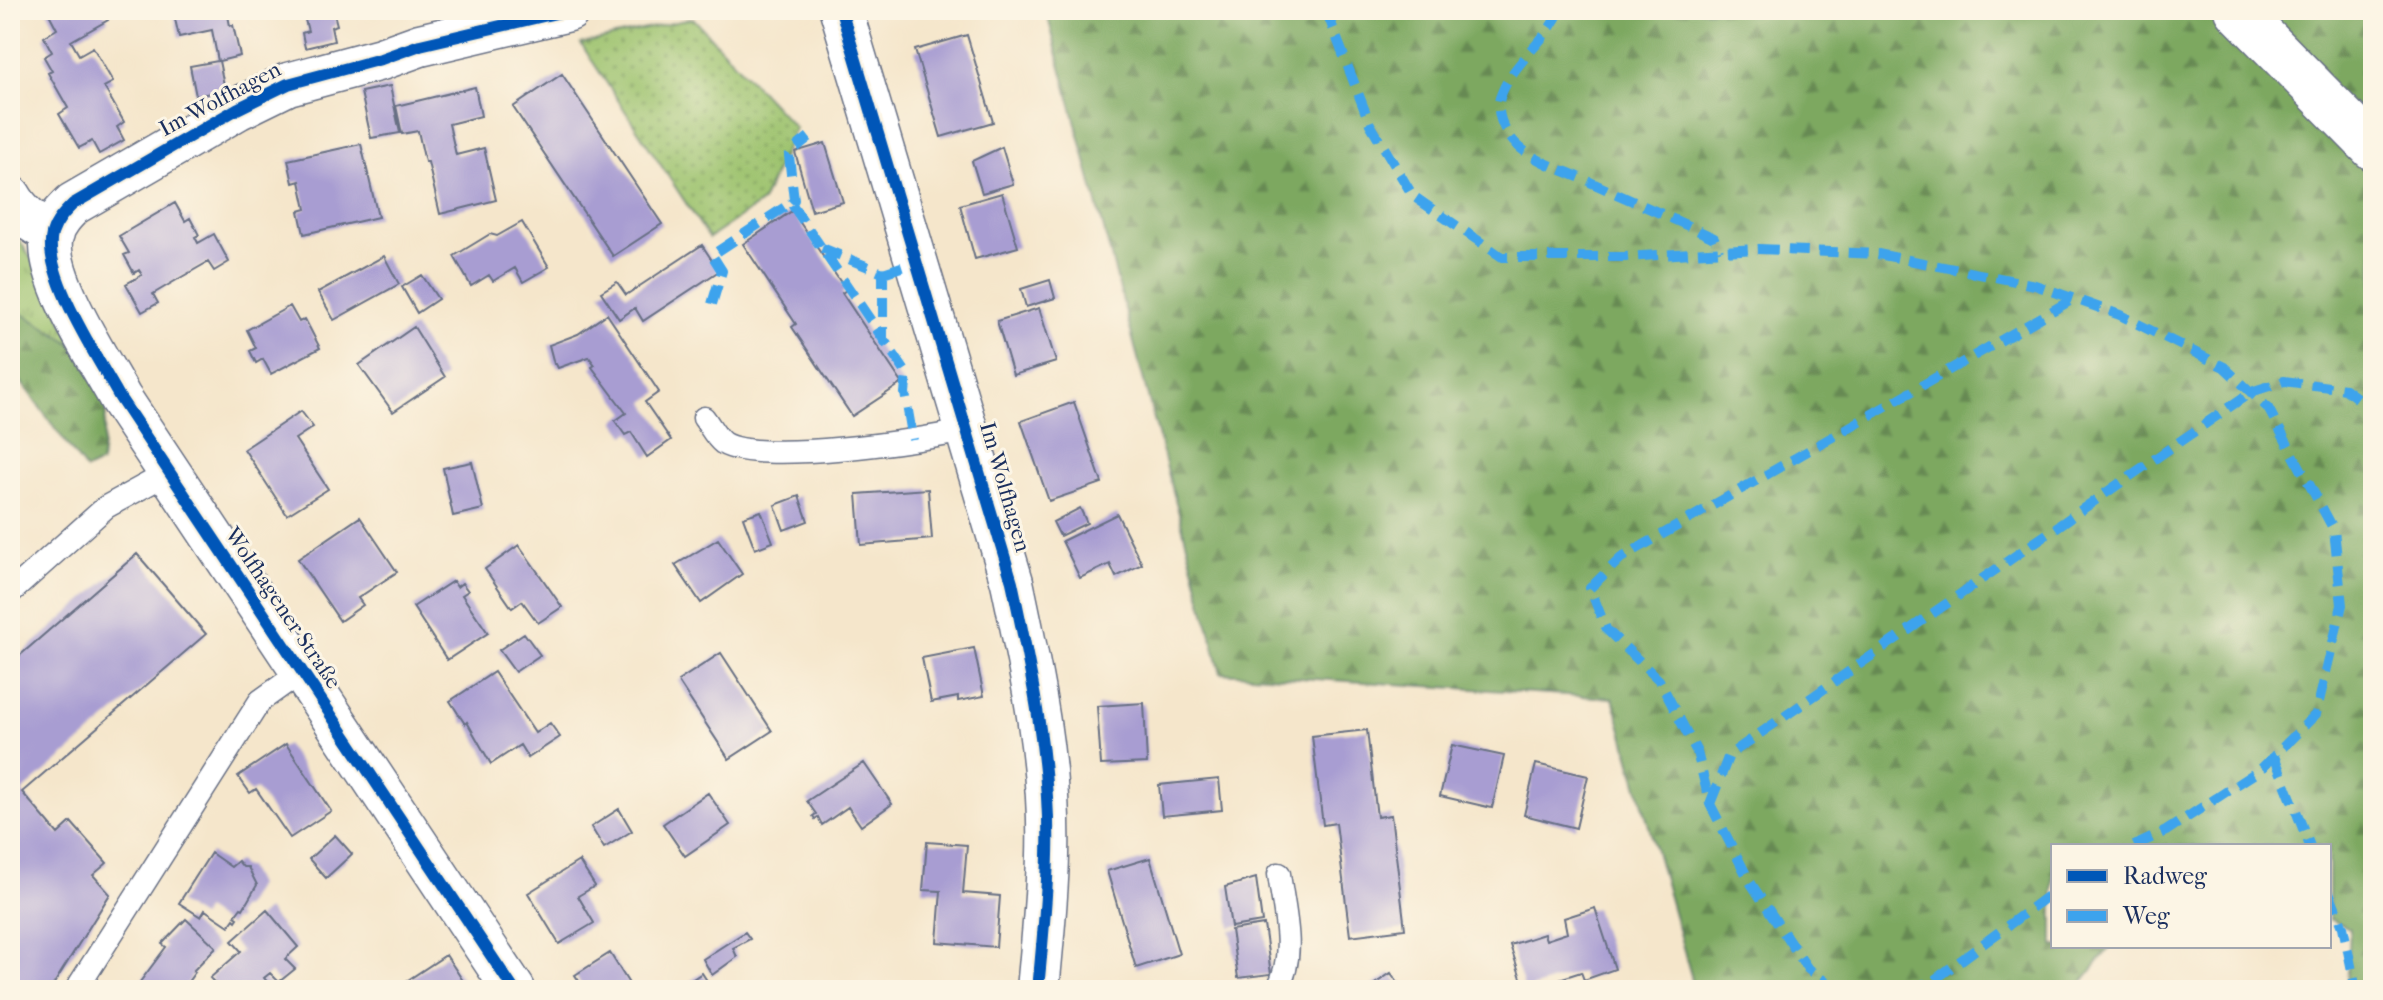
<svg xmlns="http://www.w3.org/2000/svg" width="2383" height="1000" font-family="'IM FELL French Canon',serif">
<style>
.grass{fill:url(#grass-tufts);stroke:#5c7866;stroke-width:2}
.forest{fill:url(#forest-firs);stroke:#4c6c5f;stroke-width:2}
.park{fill:url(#park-dots);stroke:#5c7866;stroke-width:2}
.building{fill:#a89dd2}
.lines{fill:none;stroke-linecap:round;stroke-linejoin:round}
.service-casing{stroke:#676f84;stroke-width:25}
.minor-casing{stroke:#676f84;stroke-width:45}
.secondary-casing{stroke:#676f84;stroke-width:47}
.service{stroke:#fff;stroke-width:22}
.minor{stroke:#fff;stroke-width:42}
.secondary{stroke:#fff;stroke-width:44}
.quiet{stroke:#3da3ed;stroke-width:10;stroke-dasharray:20 10;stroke-linecap:butt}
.cycleway-casing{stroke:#fcf5e5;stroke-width:17}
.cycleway{stroke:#0057b8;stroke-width:12}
.labels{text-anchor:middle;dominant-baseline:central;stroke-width:6;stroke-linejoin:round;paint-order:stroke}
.street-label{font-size:22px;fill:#1b2f5e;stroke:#fcf5e5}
</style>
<defs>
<pattern id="grass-tufts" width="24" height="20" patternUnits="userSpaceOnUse" patternTransform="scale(2)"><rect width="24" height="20" fill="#9cc26d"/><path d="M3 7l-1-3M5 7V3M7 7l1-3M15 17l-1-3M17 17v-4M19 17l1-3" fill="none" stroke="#7e9e5d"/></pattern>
<pattern id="forest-firs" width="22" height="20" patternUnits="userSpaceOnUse" patternTransform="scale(2)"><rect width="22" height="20" fill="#7da860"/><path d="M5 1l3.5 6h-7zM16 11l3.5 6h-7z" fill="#668952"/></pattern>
<pattern id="park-dots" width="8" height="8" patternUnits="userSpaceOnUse" patternTransform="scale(2)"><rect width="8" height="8" fill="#9cc26d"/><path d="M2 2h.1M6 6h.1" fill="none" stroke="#7e9e5d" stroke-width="1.8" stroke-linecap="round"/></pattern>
</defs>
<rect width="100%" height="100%" fill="#fcf5e5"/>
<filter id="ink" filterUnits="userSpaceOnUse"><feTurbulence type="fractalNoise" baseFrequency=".0125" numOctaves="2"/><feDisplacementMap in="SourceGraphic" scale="16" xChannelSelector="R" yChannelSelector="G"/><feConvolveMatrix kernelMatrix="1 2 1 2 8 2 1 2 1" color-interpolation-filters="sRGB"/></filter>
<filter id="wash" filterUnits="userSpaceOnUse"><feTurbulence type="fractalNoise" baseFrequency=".006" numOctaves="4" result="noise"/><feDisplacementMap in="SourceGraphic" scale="32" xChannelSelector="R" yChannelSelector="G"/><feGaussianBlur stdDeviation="1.8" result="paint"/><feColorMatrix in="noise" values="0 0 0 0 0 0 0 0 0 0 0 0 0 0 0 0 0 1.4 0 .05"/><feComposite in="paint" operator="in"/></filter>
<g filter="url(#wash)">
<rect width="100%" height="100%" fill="#f5e6cb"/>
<path class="grass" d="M10,225l27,43 37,77 -64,-39z"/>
<path class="forest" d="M1046,10h1327v980h-26l3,-62 -21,-9v-73h-276v100h58l-35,44h-381l-82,-292 -392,-25z
M10,306l64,39 33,59 -6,59 -15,7 -73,-99 -3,1z"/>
<path class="park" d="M693,18l102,110 -33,74 -53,36 -128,-194z"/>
<g id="blocks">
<path class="building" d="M47,10h56l5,10 -37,21 8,14 14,-8 20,35 -9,5 20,35 -7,5 7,13 -25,14 -7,-13 -13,7 -20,-34 9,-6 -20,-35 4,-2 -8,-14 8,-5 -8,-15 13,-8z
M173,10h54l3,16 3,-1 7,31 -21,5 6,29 -29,6 -6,-30 28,-5 -6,-31 -33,7z
M333,10l4,15 -6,2 3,14 -29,7 -3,-15 6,-2 -4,-15z
M967,35l26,87 -52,15 -26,-87z
M562,74l100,150 -49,32 -100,-149z
M390,86l10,47 -29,5 -10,-46z
M475,87l6,29 -32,8 7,31 28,-7 12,52 -56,14 -12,-52h-3l-7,-31 -16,3 -6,-28z
M825,143l18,59 -31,9 -17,-59z
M361,144l17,73 -74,17 -5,-23 7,-2 -6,-28 -7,2 -5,-23z
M1002,147l11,37 -31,9 -10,-32z
M1002,193l16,54 -43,12 -15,-54z
M175,203l10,18 5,-3 9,17 -4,2 3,6 16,-9 15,28 -15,9 -6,-9 -28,16 -27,16 5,9 -16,9 -16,-28 16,-9 -3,-5 -5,3 -10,-18 5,-2 -10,-17z
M792,211l54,79 -4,3 60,90 -50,33 -60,-89 4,-3 -53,-80z
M522,222l27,45 -26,15 -8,-14 -22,13 -4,-6 -18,11 -17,-30 36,-22 7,2z
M702,245l17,26 -76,50 -8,-13 -16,11 -18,-27 16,-10 9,13z
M384,256l15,28 -65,36 -16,-28z
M422,275l16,24 -21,14 -15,-26z
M1050,280l5,18 -29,9 -5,-18z
M290,306l9,16 6,-3 15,29 -49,26 -8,-15 -7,4 -6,-12 6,-3 -9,-18z
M1039,308l17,54 -43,13 -16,-54z
M607,314l52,78 -14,10 26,38 -24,17 -16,-25 -6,3 -10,-14 11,-8 -34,-46 3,-2 -6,-8 -31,11 -2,-4h-2l-5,-19 29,-11z
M414,327l31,50 -52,35 -34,-47z
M1074,402l28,81 -53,18 -28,-80z
M301,411l12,16 -18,12 33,50 -41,26 -43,-66z
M472,462l11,47 -30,7 -10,-48z
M928,489l4,50 -71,6 -4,-51z
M799,496l9,25 -24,9 -9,-25z
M1080,508l7,15 -27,13 -7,-14z
M761,511l12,31 -18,7 -12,-32z
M1117,514l25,50 -26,13 -6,-13 -30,14 -18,-37z
M360,517l37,55 -39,26 5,7 -23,16 -42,-62z
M718,539l24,35 -41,29 -26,-38z
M519,545l43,62 -24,16 -16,-22 -10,7 -27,-39z
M137,554l69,80 -184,158 36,42 13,-12 36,41 -14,12 17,19 -60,96h-40v-326z
M453,581l4,6 5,-4 6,8 -6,4 26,38 -41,27 -34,-53z
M524,633l16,22 -25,17 -16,-22z
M974,648l10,48 -26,5v-4l-27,5 -9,-44z
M721,653l51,78 -43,28 -51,-78z
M494,672l41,61 15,-10 10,14 -32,21 -8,-13 -29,19 -24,-42 -2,2 -15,-23z
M1144,703l3,60 -46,2 -4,-59z
M1367,730l10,87 14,-2 14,114 -55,7 -14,-113 -13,2 -11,-89z
M286,744l45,67 -41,27 -34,-49 -6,4 -12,-17z
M1452,745l52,11 -12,52 -52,-12z
M864,763l28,41 -31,22 -13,-19 -26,18 -4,-8 -3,2 -2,-3 3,-2 -9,-13z
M1536,764l52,12 -12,52 -52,-13z
M1219,779l3,31 -60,6 -3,-31z
M708,793l22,32 -45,31 -22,-32z
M619,809l13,22 -28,17 -13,-21z
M335,835l17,19 -26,24 -17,-19z
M927,842l40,3 -4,48 37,3 -4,51 -59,-5 4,-51 -18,-1z
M211,853l20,14 7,-6 5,6h5l9,18 -14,24 -2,-1 -6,8 3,2 -2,3 -2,-2 -5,7 -24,-16 -4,7 -22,-14z
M1150,858l29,96 -43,14 -29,-97z
M579,861l16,25 -17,10 16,27 -35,21 -31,-51z
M1256,878l6,44 -31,5 -6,-40z
M1595,908l20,61 -31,11 -3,-8 -56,18 -15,-45 34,-11 2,6 21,-7 -3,-15z
M267,910l31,37 -13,12 10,10 -16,13 -9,-9 -6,5 10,12h-53l-11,-12 31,-27 -9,-10z
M186,919l30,28 -23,24 2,1 -13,18h-48l32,-43 -4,-3z
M1264,925l7,49 -33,4 -7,-48z
M745,932l5,7 -17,9 4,9 -25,18 -9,-16z
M610,953l21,34 -4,3h-42l-10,-15z
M446,955l23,35h-67l-3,-4z
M702,973l11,17h-36z
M1391,973l12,17h-37z"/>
</g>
</g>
<g filter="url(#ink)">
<use href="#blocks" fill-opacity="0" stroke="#676f84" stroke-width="2"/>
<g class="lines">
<defs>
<path id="service" d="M704,418c6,8 12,20 19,25 34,22 202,-3 245,-13
M10,593l96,-86 62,-34
M76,990l184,-289 42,-30
M1277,990c20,-36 7,-77 2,-116"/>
<path id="minor" d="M841,10l171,572c19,89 39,181 36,273 -1,45 -6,90 -10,135
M10,196c10,18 24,28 43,37
M514,990l-394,-592c-20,-37 -78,-123 -68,-164 4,-13 12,-21 21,-30l164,-95 51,-25 93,-25 39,-14 149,-35"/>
<path id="secondary" d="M2237,10l136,138"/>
</defs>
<use href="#service" class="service-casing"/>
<use href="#minor" class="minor-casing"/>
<use href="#secondary" class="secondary-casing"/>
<use href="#service" class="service"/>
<use href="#minor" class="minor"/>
<use href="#secondary" class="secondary"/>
<path class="quiet" d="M1326,10l44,114 43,72 89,61h123l133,-8 120,5 157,31 85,30 104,52 44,41 66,122 8,75 -26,109 -55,55 -95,62 -32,15
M1560,10c-14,32 -47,52 -59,85 -7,16 3,37 15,49 16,16 44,25 65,34 44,20 89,39 133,60l5,13
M791,203l3,-3 -5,-44 4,-6 16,-13
M822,248l61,25v66
M883,273l34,-11
M712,304l10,-33 -10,-16 79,-52 116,171 -2,19 8,47
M2274,756l36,90
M1710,804l19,-49 522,-363 33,-11 61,8 28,21
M2329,892l14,35 13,63
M1837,990l-29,-21 -58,-87 -40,-78 -13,-52 -38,-72 -53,-51 -16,-41 31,-30 452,-259
M1907,990l26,-9 120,-89"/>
<defs>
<path id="cycleway" d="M841,10l171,572c19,89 39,181 36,273 -1,45 -6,90 -10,135
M514,990l-394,-592c-20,-37 -78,-123 -68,-164 4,-13 12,-21 21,-30l164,-95 51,-25 93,-25 39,-14 149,-35"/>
</defs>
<use href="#cycleway" class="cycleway-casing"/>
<use href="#cycleway" class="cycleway"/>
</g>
</g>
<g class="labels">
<g class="street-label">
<text transform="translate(220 99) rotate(-28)">Im Wolfhagen</text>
<text transform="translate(1005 487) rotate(74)">Im Wolfhagen</text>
<text transform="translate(283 608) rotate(56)">Wolfhagener Straße</text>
</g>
</g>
<rect width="2383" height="1000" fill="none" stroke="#fcf5e5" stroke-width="40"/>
<rect x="2051" y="844" width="280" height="104" fill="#fcf5e5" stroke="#a2a6af" stroke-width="2"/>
<rect x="2067" y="870" width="40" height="12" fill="#0057b8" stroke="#a2a6af" stroke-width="2"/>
<text x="2123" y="884" font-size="24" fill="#1b2f5e">Radweg</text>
<rect x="2067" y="910" width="40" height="12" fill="#3da3ed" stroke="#a2a6af" stroke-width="2"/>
<text x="2123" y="924" font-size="24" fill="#1b2f5e">Weg</text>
</svg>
